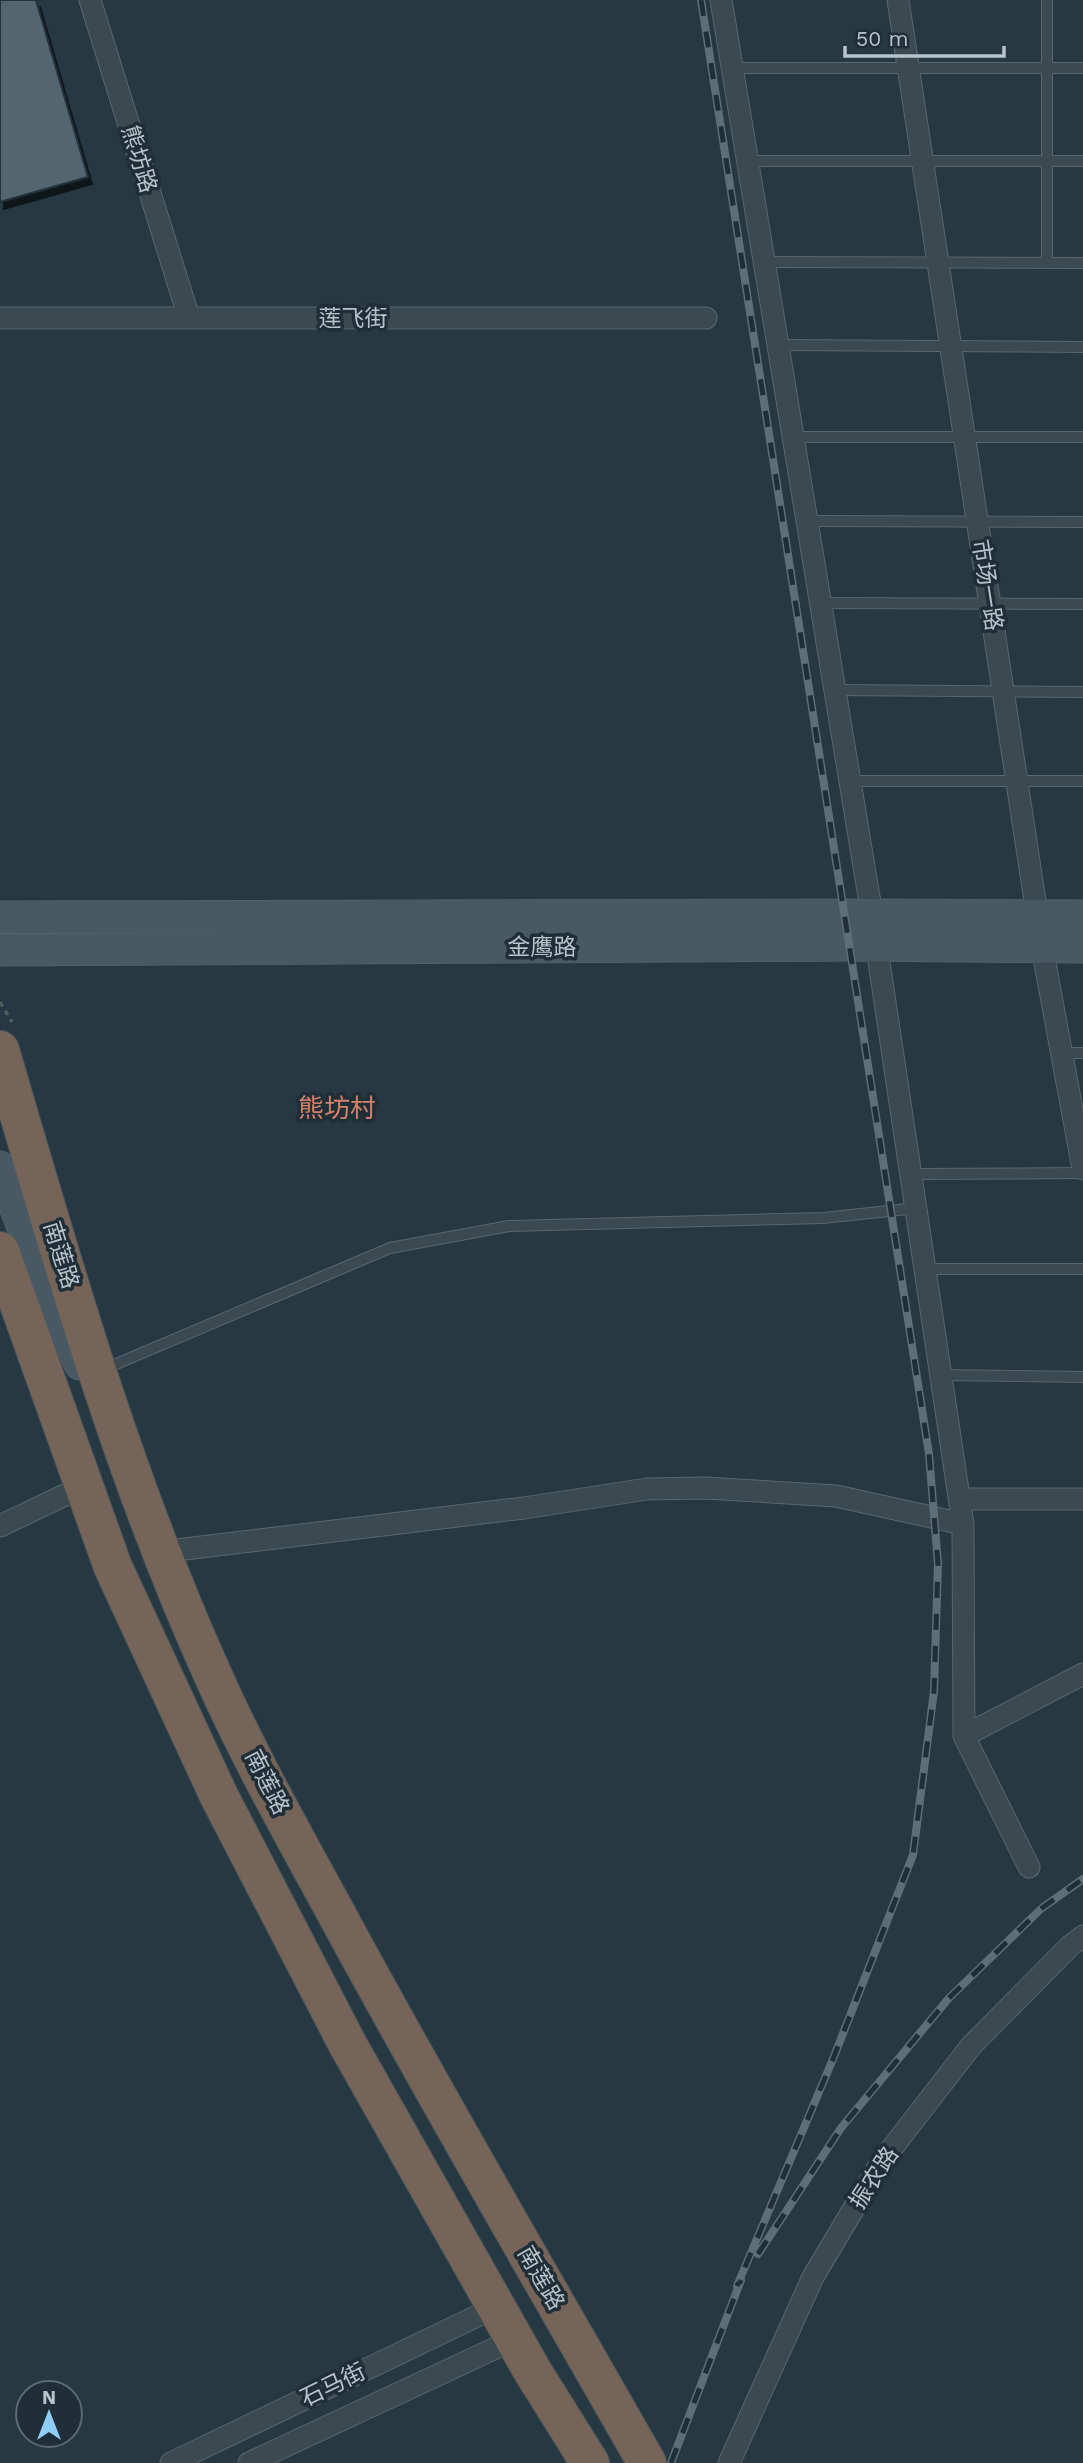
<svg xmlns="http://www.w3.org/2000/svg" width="1083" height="2463" font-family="'Work Sans','Noto Sans SC',sans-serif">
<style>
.building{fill:#52656e;stroke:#213039;stroke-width:2;filter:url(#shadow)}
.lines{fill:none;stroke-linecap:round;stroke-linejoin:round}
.lane-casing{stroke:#59666f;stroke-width:12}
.street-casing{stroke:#59666f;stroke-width:23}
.secondary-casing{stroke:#59666f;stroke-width:33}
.highway-casing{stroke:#45535c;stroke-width:40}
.path{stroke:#49605e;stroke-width:3.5;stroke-dasharray:5 5;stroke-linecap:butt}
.lane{stroke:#3b4951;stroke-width:10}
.street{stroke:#3b4951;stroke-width:21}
.secondary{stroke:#495964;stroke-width:32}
.highway{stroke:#776458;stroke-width:38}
.rail-casing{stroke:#5d6e78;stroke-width:8}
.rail{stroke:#1f2e37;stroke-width:5;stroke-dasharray:16;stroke-linecap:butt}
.labels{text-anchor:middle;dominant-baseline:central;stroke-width:7;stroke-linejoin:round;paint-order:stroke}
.street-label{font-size:23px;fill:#b8c3cb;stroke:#1f2e37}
.quarter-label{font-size:26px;fill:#d58169;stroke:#1f2e37}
</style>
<defs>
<filter id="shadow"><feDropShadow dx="4" dy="7" stdDeviation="0" flood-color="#0009"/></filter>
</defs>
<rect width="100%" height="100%" fill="#263842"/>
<path class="building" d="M0,0h36l52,177 -88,25z"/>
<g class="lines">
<defs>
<path id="lane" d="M1047,0v263
M732,68h351
M748,161h335
M764,262l319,1
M778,345l305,2
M793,437h290
M807,521l276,1
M820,603l263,1
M835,690l248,2
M850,781h233
M1061,1053h22
M912,1174l171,-1
M926,1269h157
M102,1370l288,-122 119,-22 314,-8 94,-10
M941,1375l142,2"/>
<path id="street" d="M90,0l99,318
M721,0l151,915 91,609 1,212 65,131
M898,0l144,947 41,222
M0,318h706
M960,1499h123
M0,1526l84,-40
M160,1552l364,-44 123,-19 58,-1 131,8 127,28
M964,1736l119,-62
M171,2463l325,-156
M249,2463l266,-124
M729,2463l84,-186 69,-116 89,-115 99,-100 13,-10"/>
<path id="secondary" d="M0,917l872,-2 211,1
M0,950l849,-5 234,2
M0,1167l53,139 27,58"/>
<path id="highway" d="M0,1050c62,211 121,422 212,623 38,86 85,168 130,251 98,181 203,360 305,539
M0,1251l113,316 106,229 129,249 185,327 57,91"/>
</defs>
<use href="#lane" class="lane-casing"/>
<use href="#street" class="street-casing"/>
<use href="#secondary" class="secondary-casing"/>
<use href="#highway" class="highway-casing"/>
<path class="path" d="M0,1002l12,20"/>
<use href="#lane" class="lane"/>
<use href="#street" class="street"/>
<use href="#secondary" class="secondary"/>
<use href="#highway" class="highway"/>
<defs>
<path id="rail" d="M701,0l228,1454 9,110 -4,127 -21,164 -80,204 -96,227
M758,2254l83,-126 108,-130 93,-90 41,-29
M671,2463l70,-183"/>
</defs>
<use href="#rail" class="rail-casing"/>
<use href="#rail" class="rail"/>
</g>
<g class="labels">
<g class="street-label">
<text transform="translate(139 159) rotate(73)">熊坊路</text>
<text x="353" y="318">莲飞街</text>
<text transform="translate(987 585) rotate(81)">市场一路</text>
<text x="542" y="947">金鹰路</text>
<text transform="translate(61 1255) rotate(73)">南莲路</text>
<text transform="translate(267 1782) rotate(63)">南莲路</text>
<text transform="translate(874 2178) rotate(-57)">振农路</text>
<text transform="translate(541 2278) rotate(60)">南莲路</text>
<text transform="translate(333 2385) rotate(-26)">石马街</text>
</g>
<g class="quarter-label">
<text x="337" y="1108">熊坊村</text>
</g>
</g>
<g transform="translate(49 2414)"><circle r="33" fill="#1f2e37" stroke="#5c6a72" stroke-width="2"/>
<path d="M0-5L12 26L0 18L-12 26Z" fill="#91cef7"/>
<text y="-10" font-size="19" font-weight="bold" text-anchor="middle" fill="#b8c3cb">N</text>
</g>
<path d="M845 46v10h159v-10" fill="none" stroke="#b8c3cb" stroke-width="3.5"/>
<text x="856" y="46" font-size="21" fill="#b8c3cb" stroke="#1f2e37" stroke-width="5" paint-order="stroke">50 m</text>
</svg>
